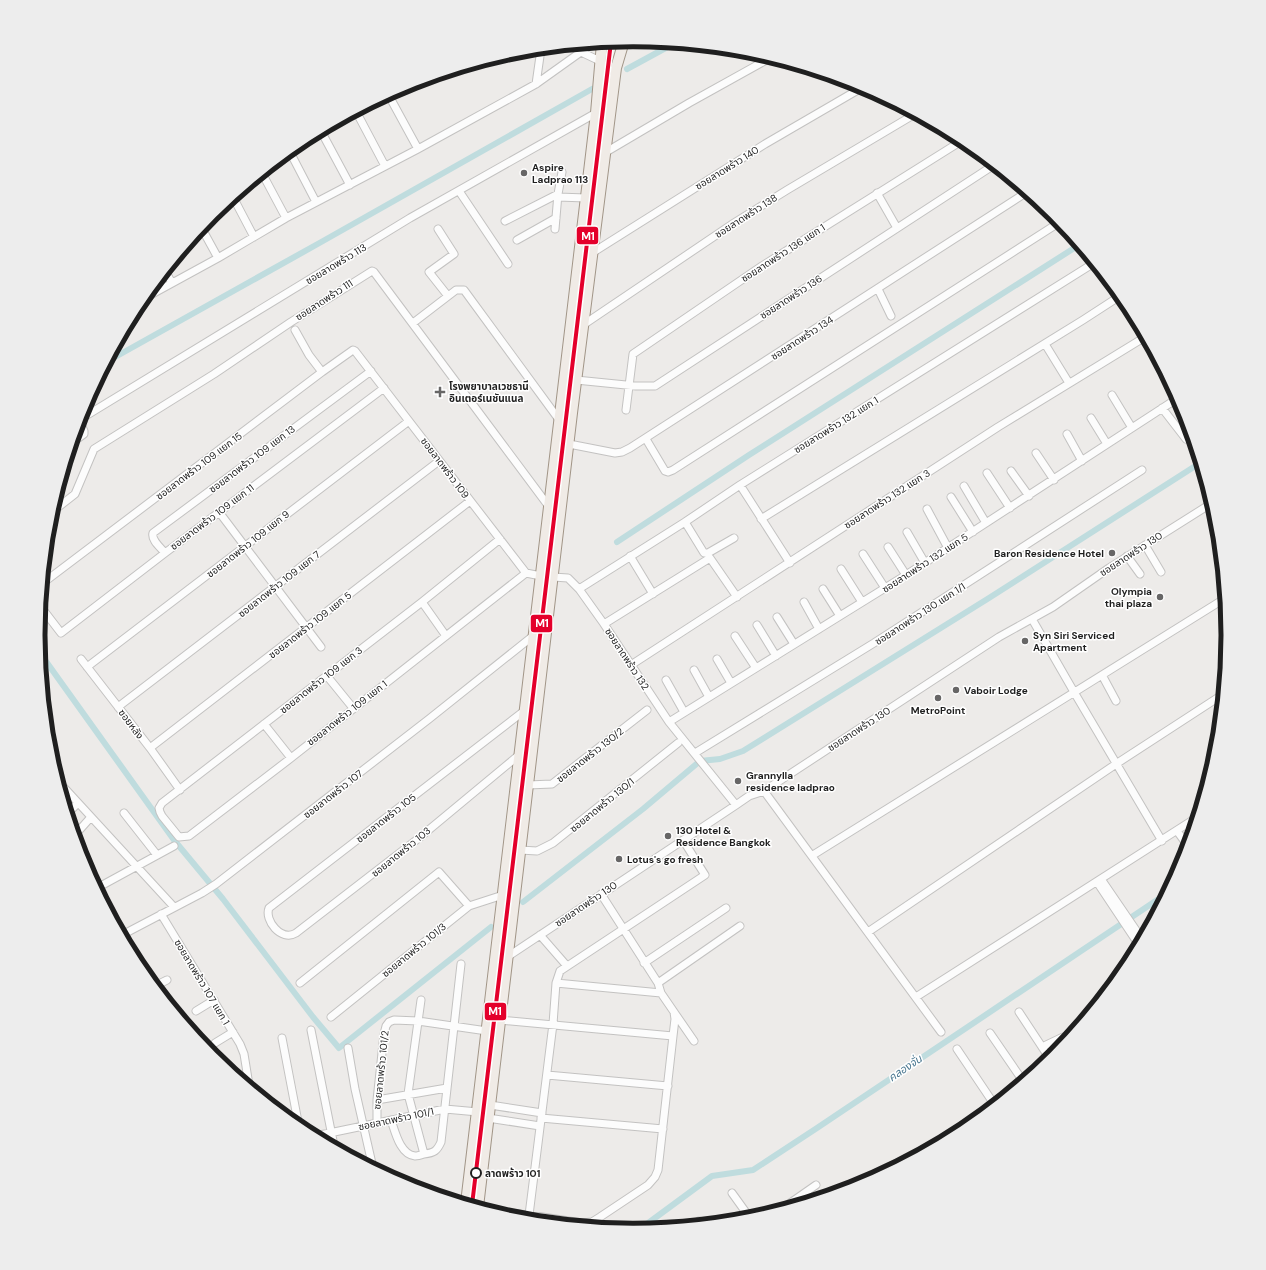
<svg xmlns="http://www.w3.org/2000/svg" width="1266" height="1270" font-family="'DM Sans','Noto Sans Thai',sans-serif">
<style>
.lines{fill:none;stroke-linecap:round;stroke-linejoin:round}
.canal{stroke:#bfdcde;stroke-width:6}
.minor-casing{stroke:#c3c2c1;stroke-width:9}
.primary-casing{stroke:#a19587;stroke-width:12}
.minor{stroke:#fcfcfc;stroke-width:7}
.primary{stroke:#f0ebe6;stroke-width:10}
.metro-1-casing{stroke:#fff;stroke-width:7}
.metro-1{stroke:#e4002b;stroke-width:4}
.poi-dot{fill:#676666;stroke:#fff;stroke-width:1.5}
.stop-dot{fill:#fff;stroke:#1f1f1f;stroke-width:2}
.labels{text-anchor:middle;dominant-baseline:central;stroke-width:3;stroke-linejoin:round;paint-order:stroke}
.poi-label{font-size:10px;font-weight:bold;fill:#1f1f1f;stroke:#fff;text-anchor:start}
.street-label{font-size:10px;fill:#1f1f1f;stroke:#fff}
.stop-label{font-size:10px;font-weight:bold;fill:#1f1f1f;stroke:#fff;text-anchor:start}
.water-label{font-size:11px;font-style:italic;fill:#4a7790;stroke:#fff}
.rim{fill:none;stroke:#1f1f1f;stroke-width:5}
.line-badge{stroke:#fff;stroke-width:1.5}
.badge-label{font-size:11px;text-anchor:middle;font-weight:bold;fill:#fff}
</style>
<rect width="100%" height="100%" fill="#edebe9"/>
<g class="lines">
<path class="canal" d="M627,69l46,-25
M108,361l215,-120 269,-152
M617,542l132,-87 330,-210
M40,653l134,187 49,59 90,118 26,31 152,-121
M523,902l120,-93 57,-48 20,-2 23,-8 246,-153 211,-135
M640,1229l72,-53 41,-6 64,-42 349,-234"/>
<defs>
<path id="minor" d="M581,52l19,9
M536,84l5,-35
M388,94l30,55
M358,115l27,51
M321,131l29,54
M290,152l26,50
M606,152l83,-49 81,-45
M262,173l24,45
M459,191l49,73
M877,193l20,35
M233,197l21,40
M558,197l28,1
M505,221l53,-27
M201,227l17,31
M438,229l16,25 -25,18 19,24
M555,229l3,-35 4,-22
M517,240l39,-22
M592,253l173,-109 98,-57
M165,271l7,12
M878,289l13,27
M143,299l75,-41 68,-40 132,-69 118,-65 56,-40
M413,323l43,-33h8l96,131
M583,325l151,-102 53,-33 128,-76
M295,330l14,25 13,17
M1045,344l24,39
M576,380l60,6h19l339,-221
M1112,395l20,33
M1162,408l24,31
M626,410l7,-56 129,-88 201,-126
M1091,418l16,26
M1067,434l15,27
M646,439l19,32 3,1 5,-2 387,-248
M73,442l11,-8v-3l-5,-11 331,-202 186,-105
M569,444l46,9 7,-1 8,-4 397,-256
M1036,453l18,27
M1011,471l18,25
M987,473l23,35
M740,485l50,78
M964,486l22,37
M951,497l22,35
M927,509l21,39
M52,512l23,-18 19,-45 120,-75 77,-52 81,-51 2,1 176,236
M219,512l102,135
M761,519l322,-199 37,-24
M685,522l19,31h4l26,-15
M907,532l18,31
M500,539l-78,63 -260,201 -3,5 1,4 2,4 17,21 10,-1 102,-78 235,-185
M1145,545l16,27
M888,547l18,28
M165,553c-5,-6 -14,-13 -12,-20l218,-162
M863,554l22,34
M630,556l23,38
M1127,556l13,18
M841,569l21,33
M553,577l15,1 11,11 25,35 65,98 67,83
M43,583l279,-211 31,-22 2,1 171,222 15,3
M579,589l106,-67 55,-37 354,-222
M823,589l17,27
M422,602l24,34
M804,602l15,27
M41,607l20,26 104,-80 219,-165
M777,617l17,27
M1032,619l42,73 88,149
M604,624l106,-66 27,39
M757,625l19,31
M735,636l21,32
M81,659l69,89 30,42
M717,659l14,24
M631,665l367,-238 147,-90
M87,667l322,-246
M694,670l15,27
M1102,675l14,26
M327,676l26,32
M666,680l18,32
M118,707l321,-246
M669,722l237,-147 272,-177
M264,724l27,34
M150,748l320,-247
M695,753l179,-110 268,-173
M519,755l-100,83 -123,95c-15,9 -32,-13 -27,-25l255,-197
M59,782l115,125
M528,785l24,-1 95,-74
M764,791l177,241
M68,813l10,-10
M124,813l33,42
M1186,825l6,8
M1177,831l11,15
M75,835l16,-18
M520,850l17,1 16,-8 125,-100
M813,855l411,-256
M1101,879l41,60
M1097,882l42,63
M97,888l77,-42
M161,914l79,130 4,10 5,31
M868,932l248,-168 106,-69
M122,935l80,-42 14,-9 213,-165 104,-83
M540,935l27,31
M1133,953l1,1
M507,957l229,-152 13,-9 15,-5 235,-154 54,-30 56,-39 103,-65
M644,963l82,-55
M300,983l139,-111 30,34
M556,983l105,10
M658,983l82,-57
M155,986l12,-6
M916,997l280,-179
M421,1000l-13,94 16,60
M196,1011l18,-11
M674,1012l20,29
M1019,1012l31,47
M331,1017l138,-111 34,-11
M499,1020l174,16
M311,1030l23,116
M990,1033l33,48
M282,1038l17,89
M215,1043l18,-11
M1042,1047l21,-10 5,2
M348,1048l7,41 18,79
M957,1049l37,55
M547,1075l121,11
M377,1100l70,-12
M490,1105l52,8
M488,1118l52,8
M541,1118l122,11
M391,1120c4,11 9,35 24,36 3,0 6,-1 9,-2 10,-1 13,-3 17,-12l20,-178
M377,1123v-23l7,-66 2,-8 3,-4 5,-2 24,1 69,10
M315,1136l130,-27 33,3
M732,1193l18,25
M783,1208l33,-23
M496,1212l33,3 53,8 10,-1 8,-5 48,-32 7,-8 3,-7 15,-134 2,-17 -1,-7 -13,-19 -3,-10 -57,-89
M529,1215l24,-191 3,-41 4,-12 145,-96 -22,-35
M699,1221l2,2"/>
<path id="primary" d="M466,1203l130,-1090 6,-70
M478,1207l94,-794 44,-345 8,-27"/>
</defs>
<use href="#minor" class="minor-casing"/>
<use href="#primary" class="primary-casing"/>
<use href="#minor" class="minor"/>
<use href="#primary" class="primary"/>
<defs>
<path id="metro-1" d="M472,1205l139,-1163"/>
</defs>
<use href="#metro-1" class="metro-1-casing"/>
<use href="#metro-1" class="metro-1"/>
</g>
<g class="poi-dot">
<circle cx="524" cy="173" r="4"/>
<path d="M438 386h4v4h4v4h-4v4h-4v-4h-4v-4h4z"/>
<circle cx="1112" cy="553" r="4"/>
<circle cx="1160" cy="597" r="4"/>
<circle cx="1025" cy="641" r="4"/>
<circle cx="956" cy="690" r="4"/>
<circle cx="938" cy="698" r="4"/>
<circle cx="738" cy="781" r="4"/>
<circle cx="668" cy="836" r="4"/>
<circle cx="619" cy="859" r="4"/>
</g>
<circle class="stop-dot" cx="476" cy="1173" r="5"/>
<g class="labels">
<g class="poi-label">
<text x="532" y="167">Aspire<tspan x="532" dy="12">Ladprao 113</tspan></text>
<text x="449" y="386">โรงพยาบาลเวชธานี<tspan x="449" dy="12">อินเตอร์เนชันแนล</tspan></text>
<text x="1104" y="553" text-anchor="end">Baron Residence Hotel</text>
<text x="1152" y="591" text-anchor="end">Olympia<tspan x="1152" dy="12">thai plaza</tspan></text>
<text x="1033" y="635">Syn Siri Serviced<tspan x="1033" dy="12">Apartment</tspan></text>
<text x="964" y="690">Vaboir Lodge</text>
<text x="938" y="710" text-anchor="middle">MetroPoint</text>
<text x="746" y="775">Grannylla<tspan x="746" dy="12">residence ladprao</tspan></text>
<text x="676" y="830">130 Hotel &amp;<tspan x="676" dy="12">Residence Bangkok</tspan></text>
<text x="627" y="859">Lotus's go fresh</text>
</g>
<g class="street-label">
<text transform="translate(727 168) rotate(-32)">ซอยลาดพร้าว 140</text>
<text transform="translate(746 216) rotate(-33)">ซอยลาดพร้าว 138</text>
<text transform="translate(783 253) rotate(-33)">ซอยลาดพร้าว 136 แยก 1</text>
<text transform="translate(336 264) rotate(-31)">ซอยลาดพร้าว 113</text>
<text transform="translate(791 297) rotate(-33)">ซอยลาดพร้าว 136</text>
<text transform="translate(324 300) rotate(-33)">ซอยลาดพร้าว 111</text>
<text transform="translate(802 338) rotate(-33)">ซอยลาดพร้าว 134</text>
<text transform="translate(836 425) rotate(-32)">ซอยลาดพร้าว 132 แยก 1</text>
<text transform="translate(252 459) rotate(-37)">ซอยลาดพร้าว 109 แยก 13</text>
<text transform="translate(199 466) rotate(-37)">ซอยลาดพร้าว 109 แยก 15</text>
<text transform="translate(445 468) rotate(53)">ซอยลาดพร้าว 109</text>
<text transform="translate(887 499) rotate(-33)">ซอยลาดพร้าว 132 แยก 3</text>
<text transform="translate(212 517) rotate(-37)">ซอยลาดพร้าว 109 แยก 11</text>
<text transform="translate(248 544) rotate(-38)">ซอยลาดพร้าว 109 แยก 9</text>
<text transform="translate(1131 554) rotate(-33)">ซอยลาดพร้าว 130</text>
<text transform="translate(925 563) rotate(-33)">ซอยลาดพร้าว 132 แยก 5</text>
<text transform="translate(279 584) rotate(-38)">ซอยลาดพร้าว 109 แยก 7</text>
<text transform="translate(920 614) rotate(-33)">ซอยลาดพร้าว 130 แยก 1/1</text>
<text transform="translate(310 625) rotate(-38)">ซอยลาดพร้าว 109 แยก 5</text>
<text transform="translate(627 659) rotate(57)">ซอยลาดพร้าว 132</text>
<text transform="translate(321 680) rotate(-38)">ซอยลาดพร้าว 109 แยก 3</text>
<text transform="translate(347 713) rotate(-38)">ซอยลาดพร้าว 109 แยก 1</text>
<text transform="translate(131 724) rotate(53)">ซอยหลัง</text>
<text transform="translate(859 729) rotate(-33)">ซอยลาดพร้าว 130</text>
<text transform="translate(590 755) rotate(-38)">ซอยลาดพร้าว 130/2</text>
<text transform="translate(333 794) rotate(-38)">ซอยลาดพร้าว 107</text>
<text transform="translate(602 805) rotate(-39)">ซอยลาดพร้าว 130/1</text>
<text transform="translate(386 818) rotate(-38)">ซอยลาดพร้าว 105</text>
<text transform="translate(401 852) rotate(-39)">ซอยลาดพร้าว 103</text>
<text transform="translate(586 904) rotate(-34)">ซอยลาดพร้าว 130</text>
<text transform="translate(414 950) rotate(-39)">ซอยลาดพร้าว 101/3</text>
<text transform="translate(202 982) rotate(59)">ซอยลาดพร้าว 107 แยก 1</text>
<text transform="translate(381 1070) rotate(-84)">ซอยลาดพร้าว 101/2</text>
<text transform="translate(396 1119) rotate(-12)">ซอยลาดพร้าว 101/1</text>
</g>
<g class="stop-label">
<text x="485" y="1173">ลาดพร้าว 101</text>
</g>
<g class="water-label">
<text transform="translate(905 1068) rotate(-34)">คลองจั่น</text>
</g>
</g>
<path d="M0 0H1266V1270H0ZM45 635a588 588 0 1 1 1176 0a588 588 0 1 1-1176 0Z" fill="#ededed" fill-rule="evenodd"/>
<path class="rim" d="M45 635a588 588 0 1 1 1176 0a588 588 0 1 1-1176 0Z"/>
<g class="line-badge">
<rect x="576" y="226" width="23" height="19" rx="4" fill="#e4002b"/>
<rect x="530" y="614" width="23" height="19" rx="4" fill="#e4002b"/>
<rect x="484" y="1002" width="23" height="19" rx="4" fill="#e4002b"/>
</g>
<g class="badge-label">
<text x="588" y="240">M1</text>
<text x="542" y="627">M1</text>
<text x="495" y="1015">M1</text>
</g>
</svg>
